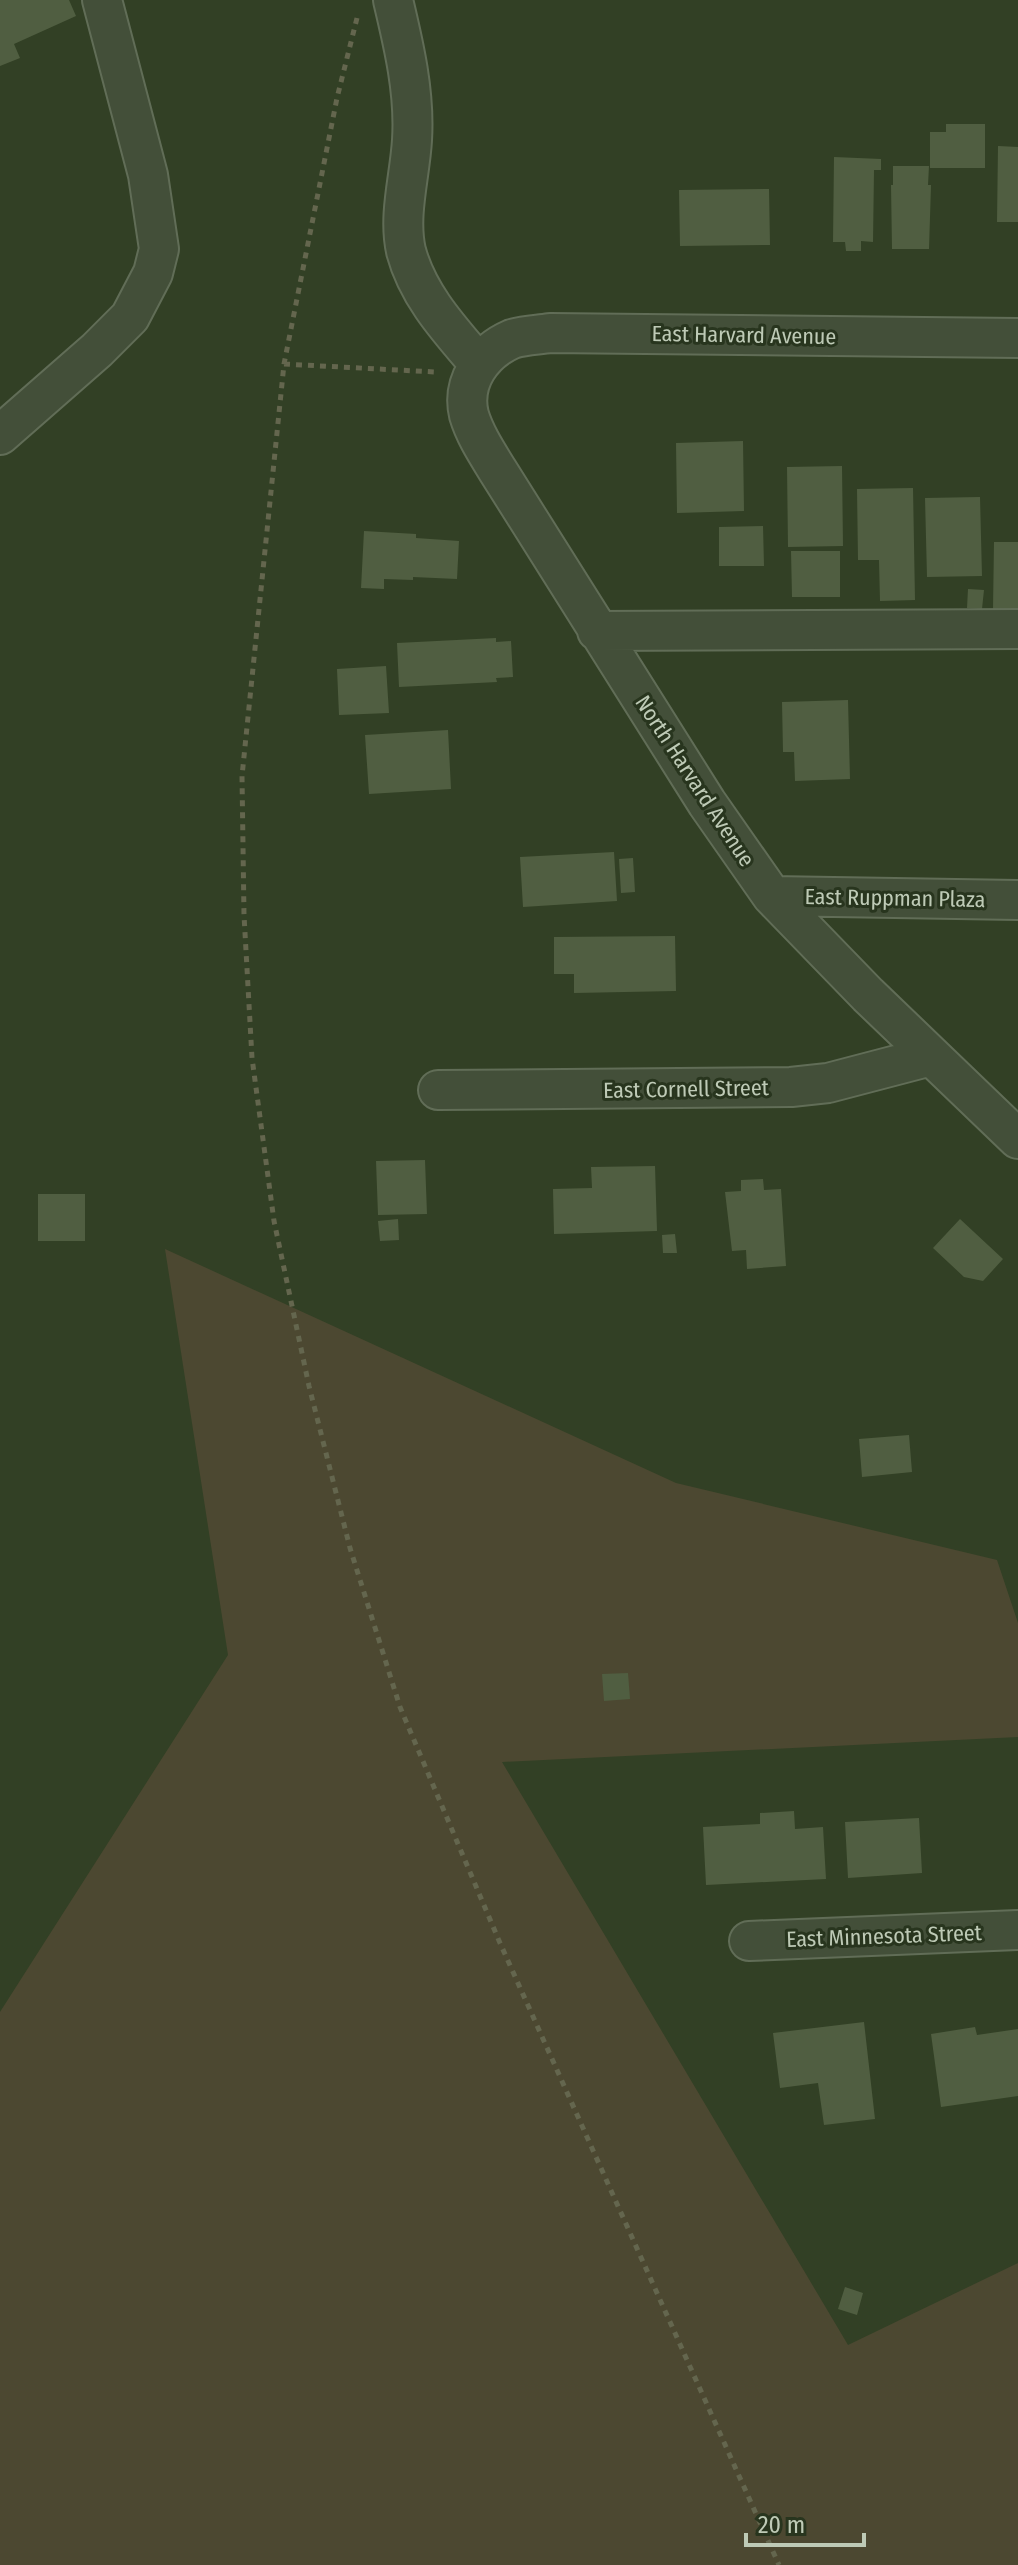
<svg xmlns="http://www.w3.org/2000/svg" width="1018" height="2565" font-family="'Fira Sans Condensed',sans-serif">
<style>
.green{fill:#4c4831}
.building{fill:#505e41}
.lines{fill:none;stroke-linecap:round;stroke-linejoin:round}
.minor-casing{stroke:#616d57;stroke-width:42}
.path{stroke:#64664e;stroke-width:5;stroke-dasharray:6 6;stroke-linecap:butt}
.minor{stroke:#434f39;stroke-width:38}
.labels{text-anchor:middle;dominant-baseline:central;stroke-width:6;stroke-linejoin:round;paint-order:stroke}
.street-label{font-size:22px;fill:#becab6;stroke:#28351e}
</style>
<rect width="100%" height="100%" fill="#324025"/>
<path class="green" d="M165,1249l511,234 321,77 21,63v114l-516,25 346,583 170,-82v302h-1018v-553l228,-357z"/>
<path class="building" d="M0,0h69l7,16 -62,28 6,14 -20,8z
M946,124h39v44h-55v-36h16z
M998,146l20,1v75h-21z
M834,157l47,2v11h-7l-1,72 -12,-1v10h-15l-1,-9h-12z
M893,166h36l-1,19h3l-2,64h-37l-1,-64h2z
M769,189l1,56 -90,1 -1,-56z
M743,441l1,70 -67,2 -1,-70z
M842,466l1,80 -55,1 -1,-80z
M913,488l2,112 -35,1 -1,-41h-21l-1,-71z
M980,497l2,79 -55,1 -2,-79z
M763,526l1,40h-45v-39z
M364,531l52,3v4l43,3 -2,38 -44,-2v3l-29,-1v10l-23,-1z
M994,542h24v67h-25z
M791,551h49v46h-48z
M968,589l16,1 -2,19 -15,-1z
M496,638v4l15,-1 2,36 -17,1 1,4 -98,5 -2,-44z
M386,666l3,47 -50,2 -2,-46z
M848,700l2,79 -55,2 -1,-29h-11l-1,-50z
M448,730l3,59 -82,5 -4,-59z
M614,852l3,49 -94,6 -3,-50z
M633,858l2,34 -14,1 -2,-34z
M675,936l1,55 -102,2v-19h-20v-37z
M425,1160l2,54 -49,1 -2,-54z
M655,1166l2,65 -103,3 -1,-45 39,-1 -1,-21z
M763,1179l1,11 17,-1 5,77 -39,3 -1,-19 -14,1 -7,-59 16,-1v-11z
M38,1194h47v47h-47z
M398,1219l1,21 -19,1 -2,-20z
M960,1219l43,40 -20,22 -19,-4 -31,-29z
M675,1234l2,19h-14l-1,-18z
M909,1435l3,37 -50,5 -3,-38z
M628,1673l2,26 -26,2 -2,-27z
M794,1811l1,18 28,-2 3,52 -120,6 -3,-58 57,-3v-11z
M919,1818l3,55 -74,5 -3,-56z
M864,2022l11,97 -51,6 -6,-42 -38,5 -7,-55z
M975,2027l2,8 41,-6v67l-77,11 -10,-73z
M845,2287l18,6 -6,22 -19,-6z"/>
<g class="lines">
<defs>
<path id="minor" d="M393,0c11,46 22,93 19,140 -2,36 -14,75 -6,111 12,45 44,79 73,113
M1018,338l-468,-5c-13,2 -26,2 -38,6 -30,13 -51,43 -43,76 6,20 18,38 29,56l209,332 65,93 96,99 150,144
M0,435l97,-85 33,-33 23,-44 6,-24 -11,-74 -46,-175
M597,631l421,-2
M772,896l246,4
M438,1090l353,-3 37,-4 103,-27
M749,1941l269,-11"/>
</defs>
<use href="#minor" class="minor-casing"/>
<path class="path" d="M357,18l-20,80 -53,266 -42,412 2,139 8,143 22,163 35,165 41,162 50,159 100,236 279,622
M284,364l151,8"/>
<use href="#minor" class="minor"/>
</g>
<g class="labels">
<g class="street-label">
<text transform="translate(744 335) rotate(1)">East Harvard Avenue</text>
<text transform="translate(695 781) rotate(57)">North Harvard Avenue</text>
<text transform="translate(895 898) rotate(1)">East Ruppman Plaza</text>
<text transform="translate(686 1089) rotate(-1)">East Cornell Street</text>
<text transform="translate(884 1936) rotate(-2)">East Minnesota Street</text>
</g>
</g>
<path d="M746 2533v12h118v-12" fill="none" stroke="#becab6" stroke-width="4"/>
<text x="758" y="2533" font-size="24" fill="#becab6" stroke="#28351e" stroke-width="6" paint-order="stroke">20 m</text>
</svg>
